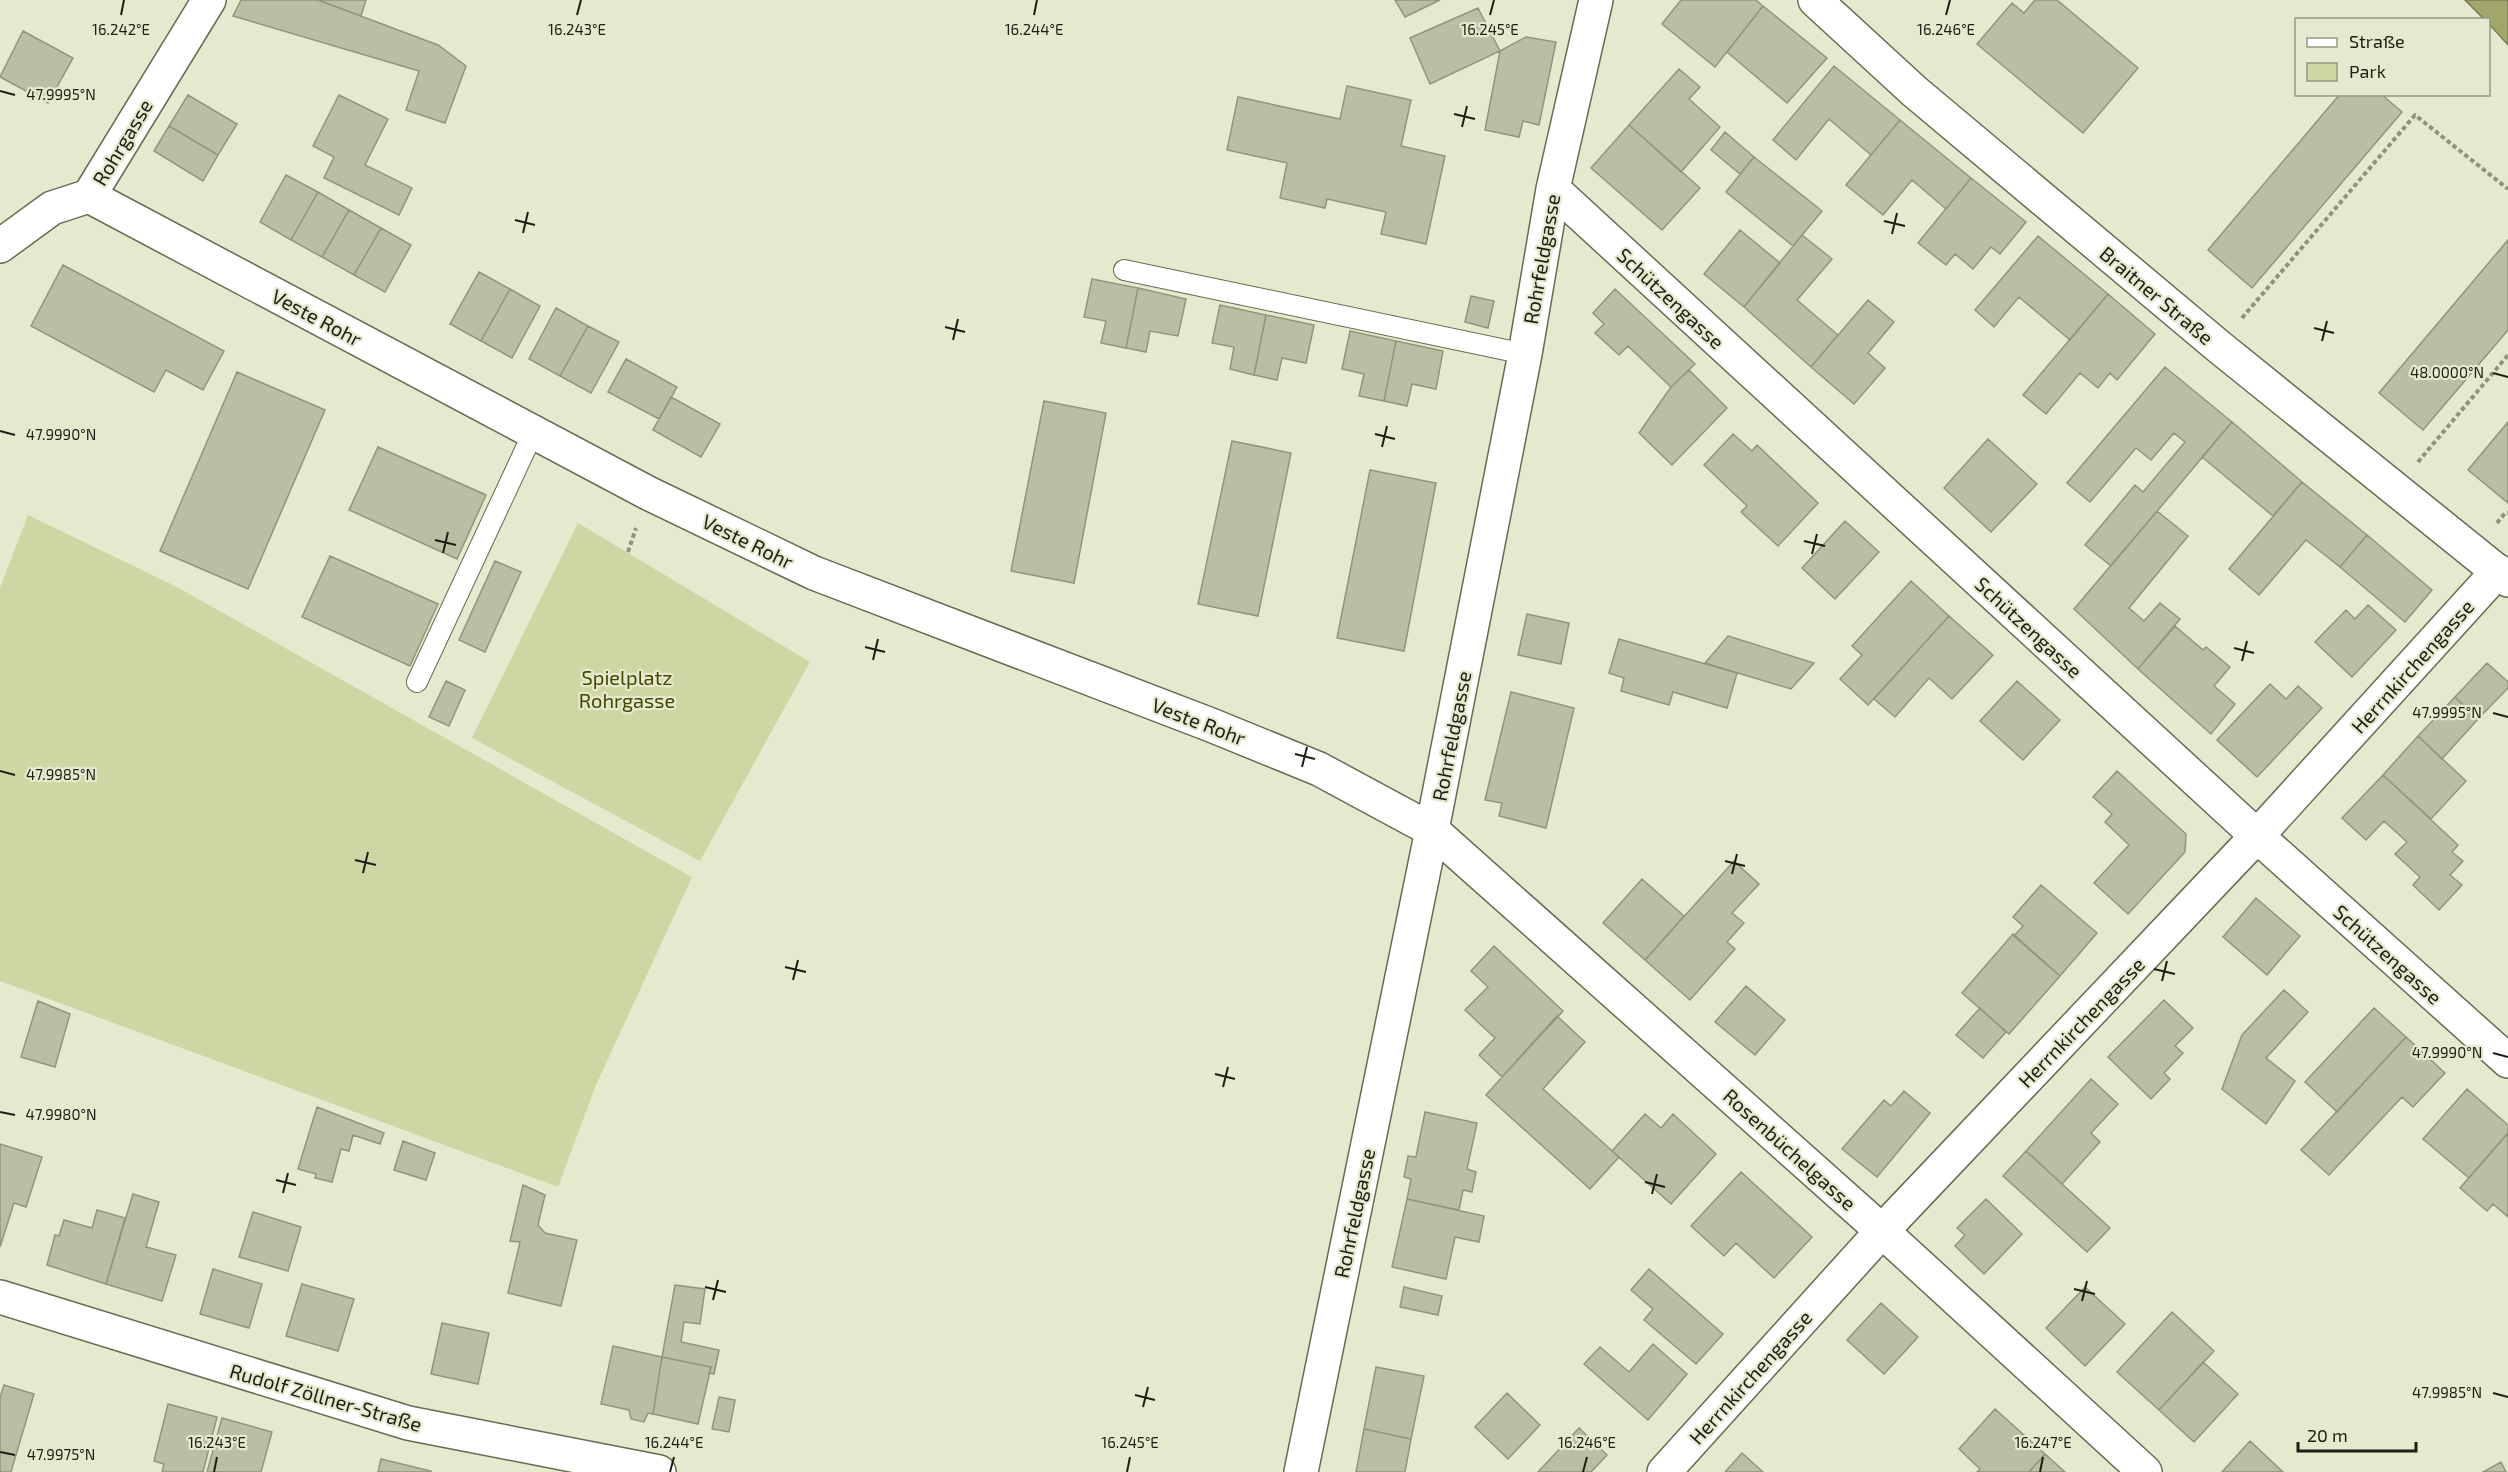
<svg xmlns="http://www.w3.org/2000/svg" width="2508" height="1472" font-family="'Exo 2',sans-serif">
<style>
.green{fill:#d0d6a3}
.water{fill:#a0a66c;stroke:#797d52;stroke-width:1.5}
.building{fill:#babea3;stroke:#92957c;stroke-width:1.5}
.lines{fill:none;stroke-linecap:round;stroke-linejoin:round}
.lane-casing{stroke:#686b53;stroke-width:22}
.street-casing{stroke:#686b53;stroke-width:36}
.secondary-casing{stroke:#686b53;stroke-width:36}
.path{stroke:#90927f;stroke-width:4;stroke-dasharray:4.5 3;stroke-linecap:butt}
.lane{stroke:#fff;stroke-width:20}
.street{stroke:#fff;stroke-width:33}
.secondary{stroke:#fff;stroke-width:33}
.ticks{fill:none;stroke:#1d1e14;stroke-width:2}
.labels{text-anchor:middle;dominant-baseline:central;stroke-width:4.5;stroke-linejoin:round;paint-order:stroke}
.street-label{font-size:20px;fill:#1d1e14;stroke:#e5e9ce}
.park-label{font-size:20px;fill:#434700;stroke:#e5e9ce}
.ticks-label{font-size:15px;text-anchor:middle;fill:#1d1e14;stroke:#e5e9ce;stroke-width:4.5;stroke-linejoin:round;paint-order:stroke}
</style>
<rect width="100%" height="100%" fill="#e5e9ce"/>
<path class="green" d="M28,515l149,72 515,290 -96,208 -38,102 -558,-206v-393z
M578,523l232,139 -110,199 -228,-123z"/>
<path class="water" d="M2465,0h43v45l-19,-21 -1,-4 -4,-1z"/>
<path class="building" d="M241,0h77l120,45 28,21 -21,57 -39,-13 13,-39 -186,-55z
M318,0h48l-5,16z
M1395,0h45l-35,17z
M1681,0h75l7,6 -48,61 -53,-43z
M2035,0h22l81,68 -55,65 -106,-89 35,-41 12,10z
M1763,6l64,52 -40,45 -60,-51z
M1478,8l22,43 -70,33 -20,-46z
M23,31l50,27 -25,45 -48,-26z
M1526,37l30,5 -17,83 -16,-4 -4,16 -34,-7 15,-79z
M1834,66l66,54 -29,35 -42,-36 -33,41 -23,-20z
M1679,69l21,18 -11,12 31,28 -39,45 -52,-47z
M1347,86l64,14 -10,46 44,10 -19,88 -45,-10 5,-22 -59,-13 -2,9 -45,-10 7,-35 -60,-13 11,-53 102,22z
M2340,94h41l21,18 -150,176 -44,-38z
M188,95l49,29 -19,31 -49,-29z
M339,95l49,24 -23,46 47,23 -13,27 -75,-37 10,-21 -21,-11z
M1900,120l71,58 -25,31 -34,-29 -29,35 -37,-30z
M1629,125l71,63 -38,42 -71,-62z
M169,126l49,29 -15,26 -49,-30z
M1725,132l29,25 -14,17 -29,-24z
M1754,157l68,54 -29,35 -67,-54z
M286,175l32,17 -27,48 -31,-18z
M1971,178l55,44 -26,32 -9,-7 -18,22 -18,-15 -9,11 -28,-22z
M318,192l31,18 -27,47 -31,-17z
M349,210l32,18 -27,47 -32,-18z
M381,228l30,17 -26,47 -31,-17z
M1740,230l40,33 -36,44 -40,-33z
M1802,235l30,24 -35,41 41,35 -27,32 -67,-60z
M2038,236l70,58 -38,46 -51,-43 -25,30 -19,-17z
M2508,240v90l-85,100 -44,-37z
M63,265l161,86 -21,39 -37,-20 -12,22 -123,-66z
M479,272l31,17 -29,52 -31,-17z
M1092,279l46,9 -12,60 -25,-5 5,-22 -22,-4z
M1138,288l48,11 -8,37 -28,-5 -4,21 -20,-4z
M510,289l30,17 -28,52 -31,-17z
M1615,289l80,75 -24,23 -43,-41 -9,9 -24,-22 9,-9 -11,-11z
M2108,294l47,40 -38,46 -7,-7 -12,15 -18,-15 -34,41 -23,-19z
M1471,296l23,5 -6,27 -23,-6z
M1868,300l26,22 -26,31 17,15 -31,36 -43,-37z
M1220,305l46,10 -12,60 -24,-6 4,-22 -22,-4z
M556,308l32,18 -28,50 -31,-17z
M1266,315l48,10 -8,38 -24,-5 -5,22 -23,-5z
M588,326l31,16 -28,51 -31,-17z
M1350,331l46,10 -12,60 -25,-5 5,-22 -22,-5z
M1396,341l47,10 -7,38 -24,-5 -5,22 -23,-5z
M626,359l51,28 -18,32 -51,-27z
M2165,367l67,55 -121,144 -26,-21 50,-60 8,7 42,-50 -11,-9 -23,27 -15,-12 -46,54 -23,-19z
M1689,370l38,38 -55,57 -33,-32 32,-46z
M237,372l88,38 -77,179 -88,-38z
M671,397l49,27 -19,33 -48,-27z
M1044,401l62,12 -32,170 -63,-12z
M2232,422l70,60 -29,34 -71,-59z
M2508,422v81l-40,-33z
M1733,434l19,17 5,-6 61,58 -40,43 -37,-34 6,-6 -43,-41z
M1988,439l49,45 -46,48 -47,-44z
M1232,441l59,12 -33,163 -60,-12z
M378,447l108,48 -29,64 -108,-49z
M1370,470l66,13 -32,168 -67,-13z
M2302,482l65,53 -27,32 -34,-27 -47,55 -30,-26z
M2157,511l31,25 -59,72 15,13 16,-18 20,16 -42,50 -64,-60z
M1845,521l34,31 -44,47 -33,-31z
M2367,535l65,55 -27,32 -65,-55z
M330,556l108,48 -28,62 -108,-49z
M495,561l26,11 -36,80 -26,-12z
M1911,581l38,35 -81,89 -28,-26 22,-24 -10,-9z
M2368,605l28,25 -44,47 -37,-35 31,-32 9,9z
M1527,614l42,9 -8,41 -43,-9z
M1949,616l44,39 -41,44 -23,-21 -34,39 -21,-18z
M2175,626l28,24 3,-3 24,20 -16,19 21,18 -24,30 -73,-65z
M1728,636l86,27 -23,26 -86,-26z
M1619,639l118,34 -10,35 -54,-16 -4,13 -48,-14 3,-13 -15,-5z
M2487,663l21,19v6l-30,31 -23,-22z
M446,681l19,9 -16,36 -20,-9z
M2017,681l43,39 -37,40 -43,-39z
M2270,684l16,15 12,-13 24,22 -65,69 -40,-37z
M1511,692l63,16 -28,120 -47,-12 3,-13 -17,-3z
M2455,697l23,22 -36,40 -24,-23z
M2418,736l48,45 -35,38 -48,-44z
M2117,771l69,63 -1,18 -57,62 -34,-31 35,-38 -24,-23 7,-8 -19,-17z
M2383,775l75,70 -6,7 11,9 -13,14 12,10 -23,25 -26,-25 7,-8 -25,-23 12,-12 -23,-21 -18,19 -24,-22z
M1734,861l25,23 -27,29 12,10 -17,19 8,7 -45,51 -45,-40z
M1642,879l42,37 -39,44 -42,-37z
M2041,885l56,48 -37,43 -46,-40 9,-10 -10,-9z
M2256,898l44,38 -33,39 -44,-38z
M2013,934l47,42 -51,58 -47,-41z
M1494,946l69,65 -61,66 -23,-22 16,-17 -30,-28 23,-23 -17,-16z
M1746,986l39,34 -30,35 -40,-33z
M2284,990l24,22 -42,46 29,23 -29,43 -44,-35 20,-54z
M2164,1000l29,28 -18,18 8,7 -19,20 6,6 -19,20 -43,-42z
M38,1001l32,13 -15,53 -34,-10z
M1980,1008l26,24 -23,26 -27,-23z
M2374,1008l32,29 -69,75 -32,-30z
M1557,1016l28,26 -42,47 76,68 -29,32 -104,-94z
M2406,1037l39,36 -32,34 -11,-10 -73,78 -28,-25z
M2091,1079l27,25 -27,29 9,9 -38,42 -36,-33z
M2467,1089l41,36v8l-39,45 -46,-39z
M1904,1091l26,22 -53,64 -35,-28 42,-49 7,6z
M317,1107l67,26 -4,11 -27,-9 -4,16 -8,-2 -9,33 -17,-4 1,-4 -18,-5z
M1425,1112l52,11 -10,46 9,3 -4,20 -9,-2 -4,20 -52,-11 4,-20 -7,-2 4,-21 8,1z
M1645,1114l16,14 12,-14 43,40 -45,50 -59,-53z
M2508,1133v84l-15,-13 -6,7 -27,-23z
M403,1141l32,12 -9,27 -32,-10z
M0,1144l42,13 -16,50 -12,-4 -14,44z
M2026,1151l84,77 -23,24 -84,-76z
M1741,1172l71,65 -38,41 -38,-35 -12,13 -33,-30z
M523,1185l22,10 -7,30 7,8 32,7 -16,66 -53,-13 12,-51 -10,-1z
M133,1194l26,8 -13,45 30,8 -14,46 -56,-17z
M1407,1199l77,17 -5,26 -24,-5 -9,42 -54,-12z
M1986,1199l36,35 -38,40 -29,-28 10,-11 -8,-7z
M97,1210l28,8 -19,66 -59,-19 8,-30 4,1 5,-16 28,8z
M253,1212l48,15 -13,44 -49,-14z
M213,1269l49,15 -13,44 -49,-14z
M1649,1269l74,65 -27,30 -52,-44 9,-11 -22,-19z
M302,1284l52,15 -16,52 -52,-15z
M675,1285l30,4 -5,35 -16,-2 -3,20 38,8 -5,24 -5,-1 2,-6 -49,-10z
M1404,1287l38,9 -4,19 -38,-8z
M2085,1287l40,37 -40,42 -39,-38z
M1881,1303l37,34 -34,37 -37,-34z
M2172,1312l42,39 -55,59 -42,-38z
M442,1323l47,10 -11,51 -47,-10z
M1653,1344l34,30 -39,46 -64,-56 16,-17 29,25z
M613,1346l49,11 -9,57 -5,-1 -4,9 -13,-3 -2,-9 -28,-6z
M662,1357l49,10 -13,57 -45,-10z
M2203,1362l35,32 -44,48 -35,-32z
M1376,1367l48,9 -13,63 -47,-10z
M4,1385l30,9 -23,78h-11v-75z
M1507,1393l33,32 -32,34 -33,-32z
M719,1397l16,3 -6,32 -17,-3z
M168,1404l49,13 -14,55h-41l2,-8 -10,-3z
M1995,1409l50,45 -16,18h-52l3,-3 -21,-20z
M222,1418l50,14 -11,40h-54z
M1579,1428l28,27 -16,17h-53z
M1364,1429l47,10 -6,33h-49z
M2250,1441l33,31h-61z
M1742,1453l21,19h-38z
M2045,1454l20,18h-36z
M381,1459l50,12v1h-53z
M2501,1462l5,10h-23z"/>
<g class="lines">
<defs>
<path id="lane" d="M1124,270l401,84
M417,682l116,-249"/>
<path id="street" d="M1553,189l704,647 251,225
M89,196l559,297 166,80 397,152 108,44 113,61 450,401 263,241
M0,246l52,-38 37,-12 120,-196
M0,1297l408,126 251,49
M1301,1472l131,-642 93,-476 28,-165 43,-189
M1664,1472l218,-241 375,-395 241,-265"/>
<path id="secondary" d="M1815,0l99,91 304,255 290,234"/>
</defs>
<use href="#lane" class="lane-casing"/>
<use href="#street" class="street-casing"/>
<use href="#secondary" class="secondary-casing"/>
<path class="path" d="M2242,318l173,-203 93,74
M2418,462l90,-107
M2497,523l8,-10h3
M628,552l8,-24"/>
<use href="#lane" class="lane"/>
<use href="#street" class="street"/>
<use href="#secondary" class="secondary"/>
</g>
<path class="ticks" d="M121,15l3,-15M577,15l4,-15M1034,15l3,-15M1490,15l4,-15M1946,15l4,-15M0,91l15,4M1454,114l21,5M1462,127l5,-21M515,220l20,5M1884,221l21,5M523,233l5,-21M1892,234l5,-21M945,327l20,5M2314,328l20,5M953,340l5,-21M2322,341l5,-20M2493,373l15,4M0,431l15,4M1375,434l20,5M1382,447l5,-21M435,540l21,5M1804,541l21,5M443,553l5,-21M1812,554l5,-20M865,647l20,5M2234,648l20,5M873,660l5,-21M2242,661l5,-20M2493,713l15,4M1295,754l20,5M1302,767l5,-20M0,771l15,4M355,860l21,5M1725,861l20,5M363,873l5,-21M1732,874l5,-20M785,967l21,5M2154,969l21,5M793,980l5,-20M2162,981l5,-20M2493,1053l15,4M1215,1074l20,5M1223,1087l5,-20M0,1112l15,3M276,1180l20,5M1645,1182l20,5M283,1193l5,-20M1652,1194l5,-20M705,1287l21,5M2074,1289l21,5M713,1300l5,-20M2082,1301l5,-20M2493,1393l15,4M1135,1395l20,5M1143,1407l5,-20M0,1452l15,3M214,1472l3,-15M670,1472l4,-15M1127,1472l3,-15M1583,1472l4,-15M2040,1472l3,-15"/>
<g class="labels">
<g class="street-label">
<text transform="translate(122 142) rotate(-59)">Rohrgasse</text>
<text transform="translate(1541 259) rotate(-80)">Rohrfeldgasse</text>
<text transform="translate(2157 295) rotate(40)">Braitner Straße</text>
<text transform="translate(1671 298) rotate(43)">Schützengasse</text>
<text transform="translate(317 317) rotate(28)">Veste Rohr</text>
<text transform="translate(748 541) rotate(26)">Veste Rohr</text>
<text transform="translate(2029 627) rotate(43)">Schützengasse</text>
<text transform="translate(2412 666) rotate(-48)">Herrnkirchengasse</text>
<text transform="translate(1199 721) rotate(21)">Veste Rohr</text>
<text transform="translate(1451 736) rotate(-79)">Rohrfeldgasse</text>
<text transform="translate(2388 954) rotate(42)">Schützengasse</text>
<text transform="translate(2081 1022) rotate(-46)">Herrnkirchengasse</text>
<text transform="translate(1790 1149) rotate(42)">Rosenbüchelgasse</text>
<text transform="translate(1354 1213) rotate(-78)">Rohrfeldgasse</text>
<text transform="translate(1750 1377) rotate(-48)">Herrnkirchengasse</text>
<text transform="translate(326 1397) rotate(16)">Rudolf Zöllner-Straße</text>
</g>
<g class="park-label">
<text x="627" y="677">Spielplatz<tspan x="627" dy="23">Rohrgasse</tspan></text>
</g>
</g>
<g class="ticks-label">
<text x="121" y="35">16.242°E</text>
<text x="577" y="35">16.243°E</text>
<text x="1034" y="35">16.244°E</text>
<text x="1490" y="35">16.245°E</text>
<text x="1946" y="35">16.246°E</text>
<text x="61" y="100">47.9995°N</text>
<text x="2447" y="378">48.0000°N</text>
<text x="61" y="440">47.9990°N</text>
<text x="2447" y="718">47.9995°N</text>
<text x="61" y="780">47.9985°N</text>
<text x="2447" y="1058">47.9990°N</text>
<text x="61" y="1120">47.9980°N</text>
<text x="2447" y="1398">47.9985°N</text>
<text x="217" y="1448">16.243°E</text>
<text x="674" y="1448">16.244°E</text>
<text x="1130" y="1448">16.245°E</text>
<text x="1587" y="1448">16.246°E</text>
<text x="2043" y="1448">16.247°E</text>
<text x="61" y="1460">47.9975°N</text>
</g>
<rect x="2295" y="18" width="195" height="78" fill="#e5e9ce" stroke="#959884" stroke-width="1.5"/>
<rect x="2307" y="38" width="30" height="9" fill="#ffffff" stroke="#959884" stroke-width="1.5"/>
<text x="2349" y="48" font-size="18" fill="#1d1e14">Straße</text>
<rect x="2307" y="63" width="30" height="18" fill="#d0d6a3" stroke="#959884" stroke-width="1.5"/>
<text x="2349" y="78" font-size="18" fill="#1d1e14">Park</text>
<path d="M2298 1442v9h118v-9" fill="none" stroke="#1d1e14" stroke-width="3"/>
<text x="2307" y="1442" font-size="18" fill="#1d1e14" stroke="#e5e9ce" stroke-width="4.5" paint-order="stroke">20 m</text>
</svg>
